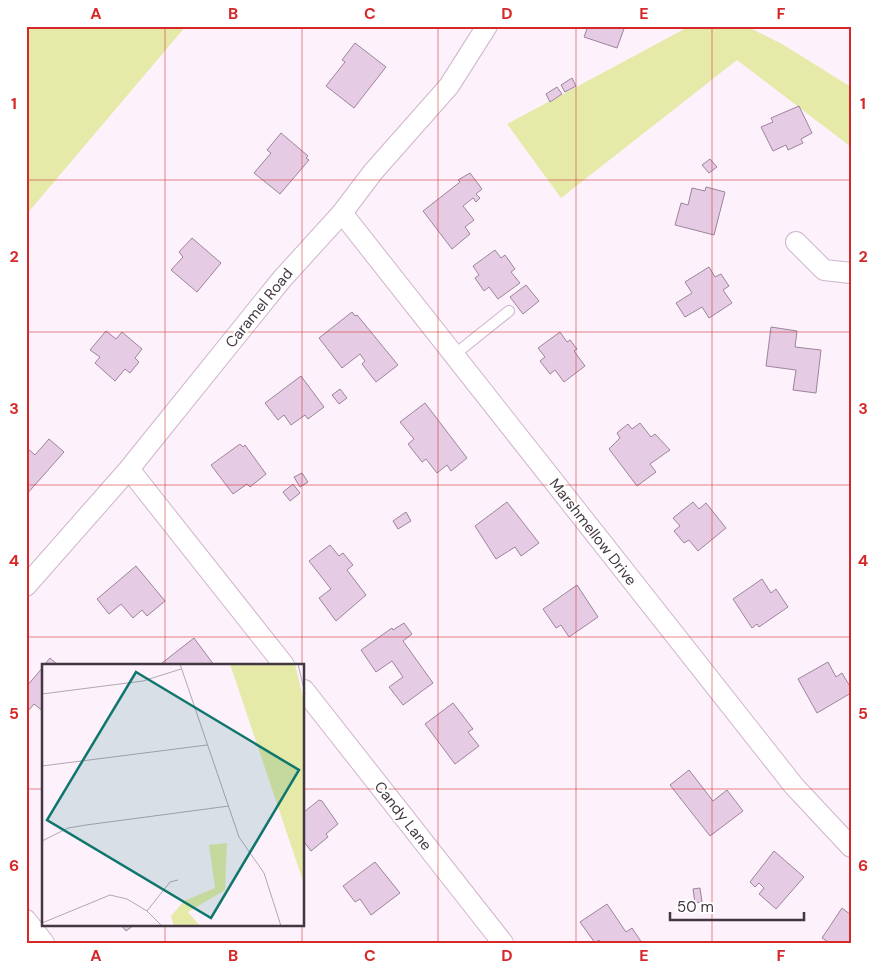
<svg xmlns="http://www.w3.org/2000/svg" width="877" height="969" font-family="'DM Sans',sans-serif">
<style>
.green{fill:#e5eaa9}
.building{fill:#e6cbe4;stroke:#9d849b}
.lines{fill:none;stroke-linecap:round;stroke-linejoin:round}
.service-casing{stroke:#cfb4cd;stroke-width:12}
.minor-casing{stroke:#cfb4cd;stroke-width:22}
.service{stroke:#fff;stroke-width:10}
.minor{stroke:#fff;stroke-width:20}
.grid{fill:none;stroke:#d62828;stroke-width:1;stroke-opacity:0.55}
.labels{text-anchor:middle;dominant-baseline:central;stroke-width:4;stroke-linejoin:round;paint-order:stroke}
.street-label{font-size:15px;fill:#433842;stroke:#fff}
.inset-road{fill:none;stroke:#b3a7b2;stroke-width:1}
.view{fill:#0f766e;fill-opacity:0.15;stroke:#0f766e;stroke-width:2.5}
.inset-edge{fill:none;stroke:#433842;stroke-width:2.5}
.neatline{fill:none;stroke:#d62828;stroke-width:2}
.grid-label{font-size:16px;text-anchor:middle;font-weight:bold;fill:#d62828}
</style>
<rect width="100%" height="100%" fill="#fdf1fc"/>
<path class="green" d="M26,26h160l-160,189z
M690,26h56l36,18 69,43v60l-114,-87 -176,138 -54,-74z"/>
<path class="building" d="M588,26h37l-8,22 -33,-11z
M355,43l31,24 -32,41 -28,-22 19,-24 -3,-2z
M572,78l4,8 -11,6 -4,-7z
M557,87l5,7 -12,8 -4,-8z
M799,106l13,27 -11,6 2,4 -15,7 -2,-5 -13,6 -12,-24 12,-5 -2,-4z
M281,133l27,23 -2,2 3,2 -29,34 -26,-21 17,-20 -4,-3z
M710,159l7,8 -8,6 -7,-8z
M470,173l12,16 -6,5 4,4 -4,4 -3,-4 -10,8 11,14 -9,7 5,7 -18,15 -29,-38 37,-29 -2,-2z
M706,187l19,5 -11,43 -39,-10 6,-22 7,2 4,-17 13,3z
M192,238l29,25 -24,29 -26,-22 12,-13 -4,-5z
M495,250l6,8 4,-3 10,14 -4,3 9,11 -22,16 -9,-12 -5,4 -9,-13 4,-3 -6,-9z
M709,267l6,10 6,-3 8,12 -6,4 9,13 -23,15 -7,-11 -17,10 -9,-14 16,-10 -7,-11z
M526,285l13,16 -16,13 -13,-17z
M352,312l3,4 2,-1 41,50 -22,17 -14,-18 3,-3 -5,-7 -18,14 -23,-30z
M771,327l26,4 -2,16 26,3 -5,43 -23,-3 3,-20 -30,-4z
M106,331l10,8 6,-7 20,17 -7,9 4,4 -9,11 -5,-4 -10,12 -20,-18 5,-6 -10,-7z
M560,332l7,10 3,-2 7,9 -3,2 11,15 -21,16 -9,-12 -5,4 -10,-13 5,-4 -7,-9z
M301,376l23,31 -16,12 -3,-4 -14,10 -7,-10 -6,5 -13,-17z
M340,389l7,9 -8,6 -7,-9z
M425,403l42,55 -16,13 -4,-6 -10,8 -11,-14 -4,3 -14,-18 6,-5 -14,-17z
M640,423l11,14 4,-3 15,16 -20,14 6,8 -19,14 -28,-37 11,-11 -3,-5 11,-9 4,5z
M49,439l15,13 -38,43v-48l9,8z
M240,444l3,3 2,-2 21,29 -16,13 -3,-3 -14,10 -22,-29z
M302,473l6,9 -8,5 -6,-10z
M293,484l7,9 -10,8 -7,-9z
M507,502l32,41 -18,13 -6,-9 -19,12 -21,-33z
M693,502l6,7 7,-6 20,25 -28,23 -9,-11 -5,3 -10,-12 6,-5 -7,-8z
M406,512l5,9 -13,8 -5,-8z
M330,545l9,11 4,-3 10,12 -6,5 19,25 -30,26 -17,-23 12,-9 -22,-28z
M136,566l29,35 -18,15 -5,-6 -9,8 -12,-14 -12,10 -12,-15z
M762,579l9,14 5,-4 12,18 -29,20 -2,-3 -5,4 -19,-29z
M577,585l21,32 -29,20 -8,-12 -5,3 -13,-19z
M404,623l8,11 -9,7 30,42 -30,22 -14,-18 14,-10 -11,-16 -16,11 -15,-22 31,-22 1,2z
M194,638l20,27h-50l-2,-2z
M50,658l8,7h-14z
M828,662l8,15 6,-4 9,15v5l-34,20 -19,-34z
M44,666v46l-10,-8 -5,6 -3,-2v-21z
M453,703l20,26 -5,3 11,14 -24,18 -30,-40z
M689,770l24,31 14,-11 16,21 -33,25 -40,-51z
M319,800l3,1 16,23 -12,10 2,3 -17,14 -7,-9v-30z
M774,851l30,26 -28,32 -17,-15 5,-6 -5,-5 -4,4 -5,-5z
M375,862l25,31 -29,22 -11,-16 -5,3 -12,-16z
M700,888l2,14 -7,1 -2,-14z
M607,904l19,28 6,-4 10,15h-41l-2,-3 -4,3 -15,-21z
M842,908l9,7v28h-21l-8,-5z
M121,925h13l-8,6z"/>
<g class="lines">
<defs>
<path id="service" d="M454,355l55,-44"/>
<path id="minor" d="M342,213l452,573 57,61
M796,242l28,28 27,3
M129,469l155,196
M26,586l103,-117 153,-190 60,-66 31,-41 76,-86 38,-60
M304,690l199,253
M26,920l18,23"/>
</defs>
<use href="#service" class="service-casing"/>
<use href="#minor" class="minor-casing"/>
<use href="#service" class="service"/>
<use href="#minor" class="minor"/>
</g>
<path class="grid" d="M165,26v639M302,26v639M438,26v917M576,26v917M712,26v917M26,180h825M26,332h825M26,485h825M26,637h825M26,789h18M304,789h547M165,925v18M302,925v18"/>
<g class="labels">
<g class="street-label">
<text transform="translate(259 308) rotate(-51)">Caramel Road</text>
<text transform="translate(593 532) rotate(52)">Marshmellow Drive</text>
<text transform="translate(403 816) rotate(52)">Candy Lane</text>
</g>
</g>
<g transform="translate(42 664)">
<rect width="262" height="262" fill="#fdf1fc"/>
<path d="M188,0h65l10,41 -1,179zM185,179l-2,47 -37,22 12,14h-26l-3,-10 13,-15 31,-13 -6,-43z" fill="#e5eaa9"/>
<path class="inset-road" d="M138,0l59,173 25,36 17,53M256,0l7,30M0,30l101,-13 38,-12M0,102l165,-21M0,177l26,-13 18,-3 143,-19M105,247l23,-29 8,-2M0,259l68,-28 17,4 20,12 15,15"/>
<path class="view" d="M94,8l163,98 -88,148 -164,-98z"/>
<rect width="262" height="262" class="inset-edge"/>
</g>
<rect width="877" height="969" fill="none" stroke="#ffffff" stroke-width="55"/>
<path d="M670 912v8h134v-8" fill="none" stroke="#433842" stroke-width="2.5"/>
<text x="677" y="912" font-size="15" fill="#433842" stroke="#ffffff" stroke-width="4" paint-order="stroke">50 m</text>
<rect x="28" y="28" width="822" height="914" class="neatline"/>
<g class="grid-label">
<text x="96" y="19">A</text>
<text x="233" y="19">B</text>
<text x="370" y="19">C</text>
<text x="507" y="19">D</text>
<text x="644" y="19">E</text>
<text x="781" y="19">F</text>
<text x="14" y="109">1</text>
<text x="863" y="109">1</text>
<text x="14" y="262">2</text>
<text x="863" y="262">2</text>
<text x="14" y="414">3</text>
<text x="863" y="414">3</text>
<text x="14" y="566">4</text>
<text x="863" y="566">4</text>
<text x="14" y="719">5</text>
<text x="863" y="719">5</text>
<text x="14" y="871">6</text>
<text x="863" y="871">6</text>
<text x="96" y="961">A</text>
<text x="233" y="961">B</text>
<text x="370" y="961">C</text>
<text x="507" y="961">D</text>
<text x="644" y="961">E</text>
<text x="781" y="961">F</text>
</g>
</svg>
